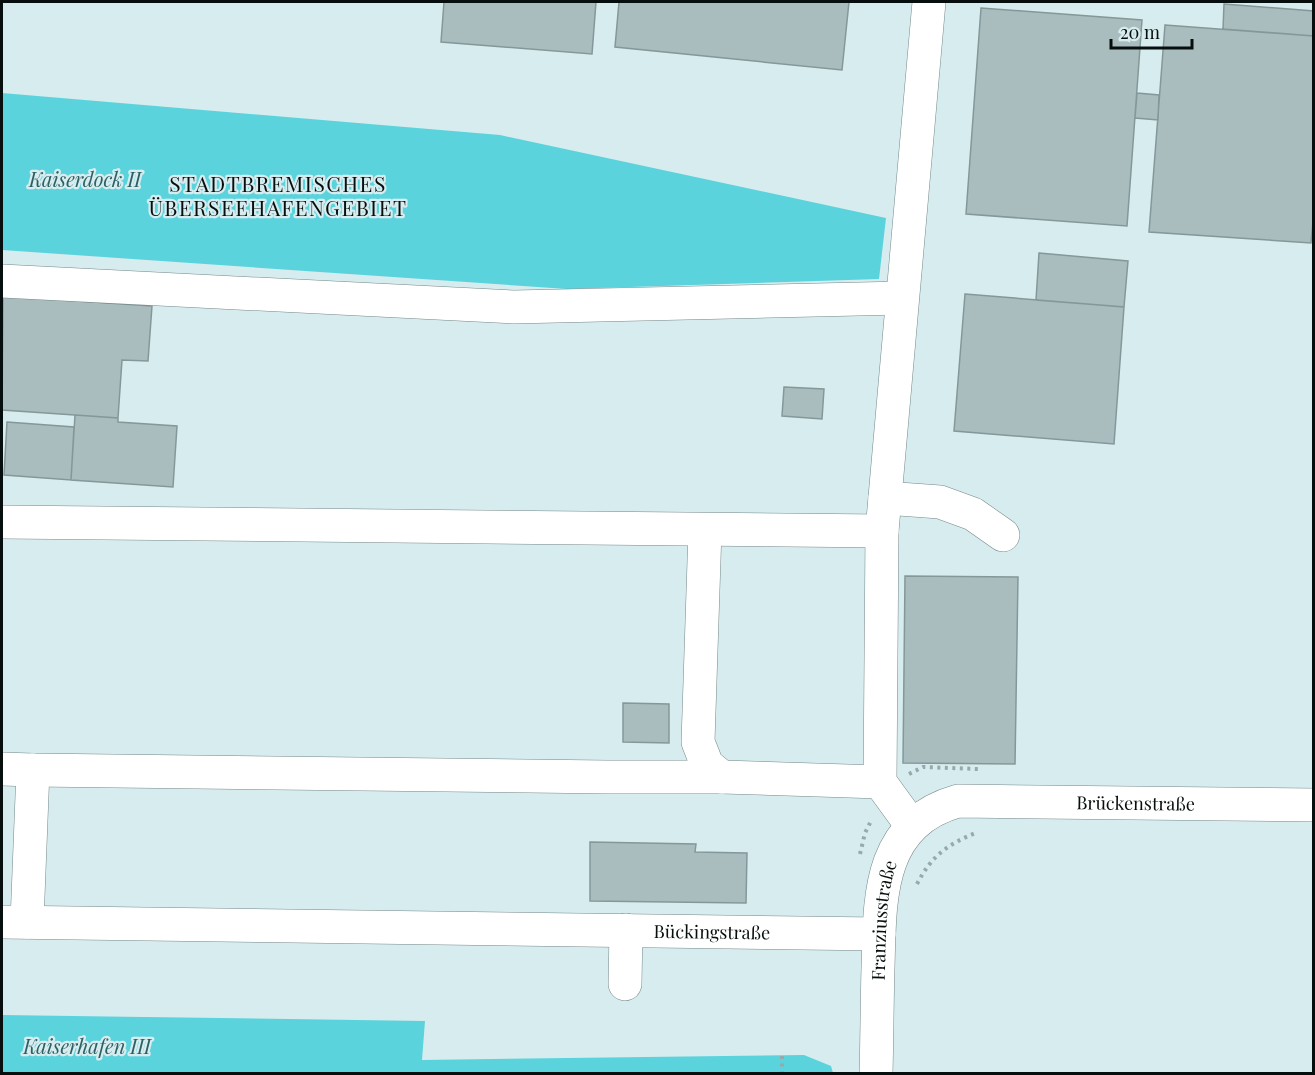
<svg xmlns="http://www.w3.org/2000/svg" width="1315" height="1075" font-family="'Playfair Display',serif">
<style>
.water{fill:#5bd3dc}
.building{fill:#a9bcbe;stroke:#859899;stroke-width:1.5}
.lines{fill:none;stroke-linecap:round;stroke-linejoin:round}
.minor-casing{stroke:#75888a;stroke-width:34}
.major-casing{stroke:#75888a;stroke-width:34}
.path{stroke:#98a9ab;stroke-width:4;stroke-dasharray:3 4.5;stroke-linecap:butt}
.minor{stroke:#fff;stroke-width:33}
.major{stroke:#fff;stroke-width:33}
.labels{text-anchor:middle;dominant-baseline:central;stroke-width:4.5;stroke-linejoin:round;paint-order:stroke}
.street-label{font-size:18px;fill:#070e0e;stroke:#d7ecee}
.water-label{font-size:20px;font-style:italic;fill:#2d6064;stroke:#d7ecee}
.quarter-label{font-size:21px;letter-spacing:1.5px;fill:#070e0e;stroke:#d7ecee}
</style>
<rect width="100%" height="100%" fill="#d7ecee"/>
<path class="water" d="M2,93l498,42 386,83 -7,61 -312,10 -565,-39z
M2,1015l423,6 -3,39 382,-5 27,11 2,7h-831z"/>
<path class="building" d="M444,2h152l-4,52 -151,-12z
M619,2h230l-7,68 -227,-23z
M1224,4l90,7v25l-91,-7z
M981,8l161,12 -15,206 -161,-12z
M1165,25l149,11v174l-3,33 -162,-11z
M1137,93l22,2 -1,25 -23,-2z
M1039,253l89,8 -4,46 -88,-7z
M965,294l159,13 -10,137 -160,-13z
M3,296l149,10 -4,55 -26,-1 -4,58 -116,-8z
M784,387l40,2 -2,30 -40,-3z
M75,415l43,3v4l59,4 -4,61 -102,-7z
M7,422l67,5 -3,53 -67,-5z
M905,576l113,1 -3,187 -112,-1z
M623,703l46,1v39l-46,-1z
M590,842l106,2 -1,8 52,1 -1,50 -156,-2z"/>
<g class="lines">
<defs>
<g id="minor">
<path d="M2,281l512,26 388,-9"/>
<path d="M885,498l55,4 33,12 30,21"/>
<path d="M2,522l880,9"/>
<path d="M705,530l-7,212 9,23 15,12 158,5"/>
<path d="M2,769l31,1 -6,152"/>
<path d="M33,770l574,7h115"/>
<path d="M912,826l-32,-44 2,-251 47,-529"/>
<path id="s1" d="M2,922l877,12"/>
<path d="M625,984l1,-54"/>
</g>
<g id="major">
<path id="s2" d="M876,1074c1,-36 1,-71 2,-106 2,-70 -1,-144 80,-167l356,4"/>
</g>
</defs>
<use href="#minor" class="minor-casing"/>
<use href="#major" class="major-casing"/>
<path class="path" d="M909,774l14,-7 55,2
M860,854l5,-21 7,-14
M917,884c15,-29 31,-40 61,-52
M782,1074v-19"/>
<use href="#minor" class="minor"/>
<use href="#major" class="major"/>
</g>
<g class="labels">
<g class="street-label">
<text stroke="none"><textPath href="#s2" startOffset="486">Brückenstraße</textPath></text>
<text stroke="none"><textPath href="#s2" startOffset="154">Franziusstraße</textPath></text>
<text stroke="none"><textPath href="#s1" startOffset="710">Bückingstraße</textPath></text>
</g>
<g class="water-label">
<text x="85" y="178">Kaiserdock II</text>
<text x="87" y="1045">Kaiserhafen III</text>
</g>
<g class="quarter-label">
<text x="278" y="183">STADTBREMISCHES<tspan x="278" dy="24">ÜBERSEEHAFENGEBIET</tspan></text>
</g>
</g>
<rect width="1315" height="1075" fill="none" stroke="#070e0e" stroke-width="6"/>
<path d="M1111 39v9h81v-9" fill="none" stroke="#070e0e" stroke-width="3"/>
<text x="1120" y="39" font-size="18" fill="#070e0e" stroke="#d7ecee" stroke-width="4.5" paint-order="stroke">20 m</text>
</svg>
